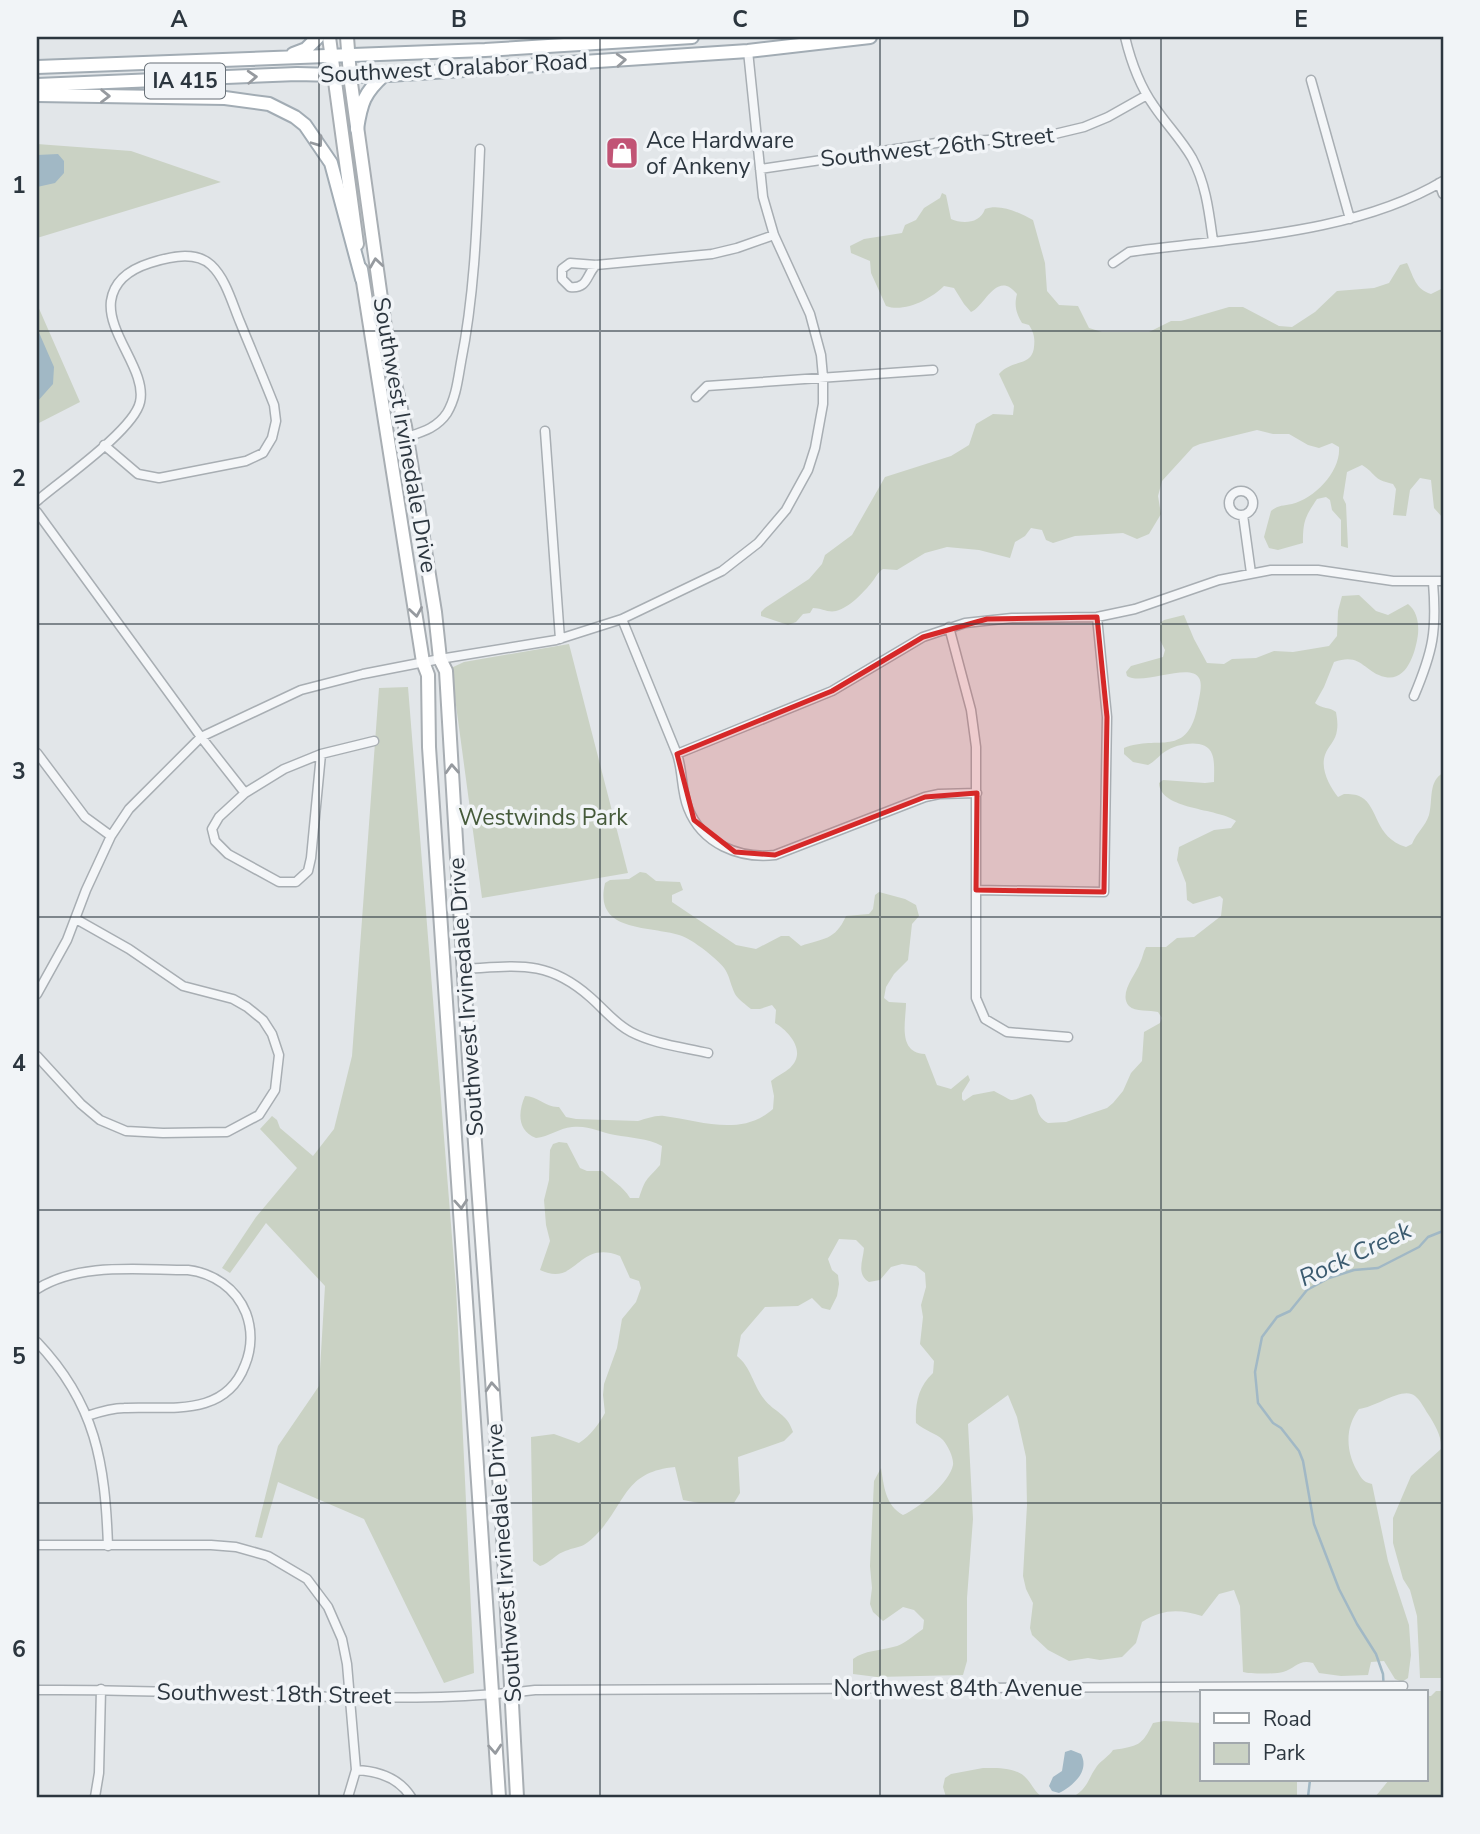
<svg xmlns="http://www.w3.org/2000/svg" width="1480" height="1834" font-family="'Nunito Sans',sans-serif">
<style>
.green{fill:#cad2c4}
.water{fill:#a1b8c5}
.lines{fill:none;stroke-linecap:round;stroke-linejoin:round}
.stream{stroke:#a1b8c5;stroke-width:2.5}
.minor-casing{stroke:#a8aeb3;stroke-width:11}
.secondary-casing{stroke:#a8aeb3;stroke-width:16}
.primary-casing{stroke:#a2acb4;stroke-width:16}
.minor{stroke:#f4f6f8;stroke-width:8}
.secondary{stroke:#fff;stroke-width:12}
.primary{stroke:#fff;stroke-width:12}
.oneway{stroke:#969a9f}
.marked{fill:#d62828;fill-opacity:0.2;stroke:#d62828;stroke-width:5;stroke-linejoin:round}
.grid{fill:none;stroke:#2c363f;stroke-width:2;stroke-opacity:0.55}
.labels{text-anchor:middle;dominant-baseline:central;stroke-width:7;stroke-linejoin:round;paint-order:stroke}
.shield{fill:#f1f4f7;stroke:#676f76;stroke-width:2}
.shield-label{font-size:21px;font-weight:bold;fill:#2c363f}
.street-label{font-size:23px;fill:#2c363f;stroke:#f1f4f7}
.poi-label{font-size:23px;fill:#2c363f;stroke:#f1f4f7;text-anchor:start}
.park-label{font-size:23px;fill:#455a3a;stroke:#f1f4f7}
.water-label{font-size:24px;font-style:italic;fill:#3a5a6f;stroke:#f1f4f7}
.neatline{fill:none;stroke:#2c363f;stroke-width:2.5}
.grid-label{font-size:23px;text-anchor:middle;font-weight:bold;fill:#2c363f}
</style>
<rect width="100%" height="100%" fill="#e2e6e9"/>
<path class="green" d="M37,144l94,7 90,31 -184,56z
M942,193l4,2 5,24c11,5 29,5 34,-10 15,-6 35,4 48,11l12,43 2,28 12,14 19,1 11,22 13,4h47l22,-11h10l48,-14h14l36,19 13,1 23,-15 22,-21 37,-3 15,-5 11,-18 7,-2c7,14 8,26 24,31l12,-6v230l-9,-10 -3,-28 -11,-2 -10,12 -4,26 -13,-1 3,-26 -3,-5c-22,-5 -16,-10 -31,-19l-15,7 -4,26 3,6 2,44 -7,-2v-26l-9,-10 -2,-10 -4,-3 -9,2c-12,18 -14,22 -14,44l-25,7 -9,-2 -5,-11 7,-26c7,-6 12,-5 21,-7 23,-6 49,-33 47,-57l-7,-4 -13,5 -11,-3 -19,-11h-16l-16,-4 -57,14 -7,3 -31,34 -4,15 3,18 -12,20 -12,5 -14,-6 -48,3 -22,7 -7,-3 -4,-10 -11,-2 -6,8 -10,6 -5,16 -31,-8 -32,-3 -22,6 -28,17 -14,-1c-6,4 -7,8 -11,13 -8,10 -23,26 -36,29 -8,2 -15,-3 -23,-3l-3,5 -7,1 -7,8 -8,3 -27,-9v-4l4,-4 44,-29 13,-15 3,-9 27,-20 33,-58 66,-21 18,-11 7,-21 17,-10 20,1 1,-9 -15,-32c13,-15 33,-7 35,-27 1,-9 0,-14 -5,-22l-7,-2c-6,-10 -8,-18 -5,-29 -20,-25 -32,12 -46,18l-7,-8 -10,-16 -10,-2c-13,13 -40,27 -58,20l-15,-33 -1,-12 -19,-8 -1,-7 14,-7 38,-6 3,-8 11,-5 8,-12 16,-10z
M37,304l43,98 -43,22z
M1359,595l17,16 12,4 20,-11c9,7 11,19 10,30 -2,16 -10,48 -33,43 -22,-5 -23,-25 -51,-15l-10,25 -9,16c7,6 15,4 21,9 1,6 2,12 1,18 -1,11 -9,16 -12,25 -5,14 5,32 13,42l6,-3c6,0 12,0 17,3 18,10 13,40 45,50l6,-3c5,-12 13,-17 17,-29 4,-14 -1,-34 14,-42v905h-23l-3,-62 -7,-26 -7,-11 -10,-36v-25l18,-42 30,-27c1,-13 -6,-24 -13,-35 -4,-6 -7,-13 -13,-18 -12,-10 -38,11 -56,13 -14,18 -13,41 -3,60 5,8 6,13 16,15l16,77 21,64 2,30 -3,23 -6,4 -7,-3 -11,-18 -13,1 -3,13 -27,1 -22,-3 -6,-10c-15,-4 -18,6 -30,9 -7,2 -33,2 -40,0l-3,-66 -6,-16 -15,4 -17,22c-23,-7 -39,-7 -60,6l-6,21 -14,14 -22,3 -12,-2 -19,3 -21,-11 -16,-15 -2,-7 3,-25 -7,-14 -3,-13 4,-71 -1,-48 -9,-40 -9,-22 -40,29 5,95 -6,79v63l-4,14 -86,2 -24,-3v-15c12,-9 26,-8 40,-12 11,-2 21,-12 30,-18l1,-9 -10,-10 -11,-3 -20,14 -10,-9 -3,-8 2,-16 -2,-22 4,-85 7,-13c3,18 4,37 22,47 15,-6 47,-33 50,-50 1,-7 -5,-19 -10,-25 -7,-7 -18,-9 -27,-17 -1,-19 2,-36 17,-50l1,-12 -14,-17 3,-27 -2,-12 5,-18 -1,-14 -9,-7 -14,-2 -11,3 -11,13 -11,2c-13,-8 -6,-21 -5,-34l-8,-8 -17,-1 -11,20 4,11 6,5 1,9 -2,12 -7,14 -8,-2 -10,-10 -14,8 -33,1 -24,28 -4,21c14,11 16,29 27,43 11,14 23,14 29,33l-9,9 -46,16 2,36 -6,10h-35l-16,-3 -8,-33c-52,5 -48,36 -79,68 -15,15 -17,10 -33,17 -8,3 -13,11 -23,14l-7,-5 -2,-124 23,-3 25,9c12,-8 19,-18 26,-30l-2,-18 1,-11 13,-36 5,-29 14,-17 5,-14 -2,-7 -9,-3 -10,-22c-43,-17 -43,32 -80,14l10,-29 -4,-16 -2,-25 5,-20 1,-30 3,-6 6,-2 8,1 13,25 7,3h15c10,10 21,15 28,27h9c7,-21 7,-17 21,-33l2,-19c-15,-8 -31,-8 -47,-11 -16,-3 -26,-10 -43,-8 -13,1 -23,10 -36,11 -19,-7 -18,-26 -11,-42 13,0 21,12 34,11l7,10 10,2 62,2c8,-2 17,-6 26,-5 37,5 77,21 109,-7l1,-13 -3,-15c6,-5 13,-8 19,-13 17,-16 0,-36 -15,-45l1,-13 -4,-5 -12,4h-9c-5,-4 -13,-10 -16,-15 -8,-18 -4,-22 -22,-37 -8,-7 -21,-17 -31,-21 -31,-11 -89,-2 -77,-53l5,-3 19,-1 11,-7 6,1 10,8 24,1 3,8 -11,5v7l64,43 20,4 25,-13h8l12,10c22,-8 34,-5 45,-30l23,-2 4,-5 2,-14 4,-3 26,7 11,6 3,11 -7,8 -4,36 -14,14 -8,13 -2,11 5,4 17,1c0,18 -9,50 19,51l12,31 14,4 17,-14 2,5 -8,13v6l2,2 9,-6 21,-4c23,12 12,11 37,3 9,9 2,21 17,29l18,-1 41,-14 6,-5 10,-12 8,-18 11,-12 2,-29 16,-9 2,-5 -4,-6c-8,-2 -23,0 -29,-6 -11,-12 7,-32 11,-43 3,-6 3,-11 6,-16h20l11,-9 17,-1 27,-21 2,-17 -3,-3 -27,8 -6,-4 -1,-17 -9,-23 2,-13 35,-17 17,-2 5,-7c-18,-13 -76,-11 -77,-38l4,-3 42,3 9,-1c0,-8 1,-21 -2,-28 -6,-17 -36,-10 -46,-3 -7,4 -10,10 -18,14l-15,-3 -9,-8v-6c34,-14 64,12 74,-44 1,-6 5,-20 1,-26 -9,-16 -56,8 -72,-2l-1,-4 5,-6 32,-9 2,-7 -5,-10v-17l4,-3 20,-5 10,24 13,24 17,1 8,-5 24,-1 18,-7 19,1 36,-6 8,-10 1,-25 4,-15z
M569,644l59,229 -146,25 -31,-230 13,-6z
M408,687l48,600 18,386 -30,10 -80,-164 -86,-37 -16,56 -7,-1 23,-91 41,-60 6,-100 -59,-63 -36,50 -8,-5 34,-51 41,-49 -37,-39 12,-13 5,4 3,8 33,28 21,-27 18,-73 27,-368z
M1436,1691h7v106h-68l14,-17h37v-84h5z
M1164,1721l38,2v57h95v17h-224c16,-10 14,-17 24,-31 5,-6 12,-10 16,-16 25,-4 29,-4 40,-27z
M983,1768c15,0 34,-1 44,11 6,7 8,13 15,18h-96l-3,-10 2,-9 6,-4z"/>
<path class="water" d="M58,154l6,7v12l-9,10 -18,4v-32z
M37,328l17,39 -1,17 -16,18z
M1071,1750l10,4c9,17 -8,32 -22,39l-7,-2 -3,-5 4,-9 9,-6 3,-19z"/>
<g class="lines">
<path class="stream" d="M1384,1692l-1,-18 -7,-20 -19,-30 -18,-35 -25,-65 -11,-63 -4,-10 -18,-23 -8,-5 -15,-20 -3,-31 7,-35 15,-20 13,-6 17,-21 22,-12 25,-8 24,-2 41,-21 9,-10 15,-6
M1308,1797l2,-17"/>
<defs>
<path id="minor" d="M1125,37c6,25 14,48 29,69 12,18 27,33 38,52 14,26 17,54 21,83
M1311,80l39,139
M760,169l183,-27 95,-4 46,-11 24,-10 39,-22
M1439,183l4,11
M1113,263l16,-11c101,-14 226,-18 314,-71
M596,265c-10,10 -8,24 -26,22l-8,-8v-10l8,-6 26,2 116,-11 25,-6 37,-13
M696,397l11,-11 226,-16
M545,431l15,208
M407,437c15,-5 30,-9 40,-24 9,-15 11,-34 14,-51 14,-70 16,-142 19,-213
M1229 503a12 12 0 1 1 24 0a12 12 0 1 1-24 0Z
M37,501c23,-20 97,-71 103,-99 7,-31 -33,-68 -29,-101 3,-21 20,-32 39,-38 18,-6 45,-13 61,2 15,14 21,38 29,57 11,27 23,55 34,83l2,16 -4,17 -9,15 -17,8 -87,17 -21,-4 -34,-29
M37,512l164,225 44,56 -26,24 -7,12 3,12 13,13 51,28h17l12,-11 3,-13 10,-104 -37,15 -39,24
M1243,515l8,58
M622,619l55,135c6,17 4,37 11,54 14,36 51,51 87,47l150,-58 14,-3 38,-1
M949,627l22,83 5,37v251l9,21 22,13 61,5
M1414,696c19,-45 23,-65 19,-114
M37,753l48,64 26,19
M321,754l53,-13
M677,754l155,-63 91,-54 42,-14 47,-5 85,-1 38,-8 84,-29 52,-10h47l75,11h50
M976,890l128,2 3,-175 -10,-100
M464,969c53,-3 83,-10 126,28 14,12 24,26 41,35 23,12 51,15 77,21
M37,994l30,-54 19,-50 25,-54 18,-27 72,-72 100,-47 62,-16 77,-15 116,-19 66,-21 100,-48 36,-28 28,-33 22,-40 7,-22 8,-44v-27l-2,-22 -11,-41 -36,-79 -11,-38 -15,-146
M37,1056l44,48 19,16 26,11 37,2 64,-1 32,-17 16,-25 4,-35 -7,-21 -9,-14 -16,-13 -14,-8 -50,-13 -54,-37 -53,-30
M37,1289c43,-27 102,-19 151,-19 25,3 48,18 58,43 6,16 6,35 -1,52 -20,53 -76,41 -121,43 -12,0 -25,4 -37,8
M37,1342c59,62 68,121 71,204
M37,1545h174l25,2 32,9 39,23 21,28 14,32 5,25 9,106 -8,27
M37,1690c87,-1 173,3 260,6 79,2 159,4 238,-6l868,-4
M356,1770c21,1 43,8 55,27
M95,1797l4,-24 2,-84"/>
<path id="secondary" d="M329,37l28,207
M347,37l3,39 40,287 15,63 30,186 5,47 6,12 23,389 33,458 15,279
M361,269l62,393 5,13 1,72 70,1050"/>
<path id="primary" d="M293,54l13,-5 12,-12
M37,67l448,-17 207,-13
M37,85l260,-11 76,2 375,-25 122,-14
M37,95l188,3 44,6 26,13 10,8 26,38 31,116
M357,129c4,-26 7,-36 27,-54"/>
</defs>
<use href="#minor" class="minor-casing"/>
<use href="#secondary" class="secondary-casing"/>
<use href="#primary" class="primary-casing"/>
<use href="#minor" class="minor"/>
<use href="#secondary" class="secondary"/>
<use href="#primary" class="primary"/>
</g>
<defs><path id="oneway-chevron" d="M-2-3.5L2.5 0L-2 3.5" fill="none" stroke-width="1.6" stroke-linecap="round" stroke-linejoin="round" transform="scale(1.75)"/></defs>
<g class="oneway">
<use href="#oneway-chevron" transform="translate(621 60) rotate(-4)"/>
<use href="#oneway-chevron" transform="translate(252 77) rotate(-3)"/>
<use href="#oneway-chevron" transform="translate(105 96) rotate(1)"/>
<use href="#oneway-chevron" transform="translate(318 142) rotate(54)"/>
<use href="#oneway-chevron" transform="translate(376 263) rotate(-98)"/>
<use href="#oneway-chevron" transform="translate(416 612) rotate(81)"/>
<use href="#oneway-chevron" transform="translate(452 769) rotate(-93)"/>
<use href="#oneway-chevron" transform="translate(461 1204) rotate(86)"/>
<use href="#oneway-chevron" transform="translate(492 1387) rotate(-94)"/>
<use href="#oneway-chevron" transform="translate(495 1749) rotate(86)"/>
</g>
<path class="marked" d="M1097,617l10,100 -3,175 -128,-2 1,-97 -52,4 -150,58 -40,-3 -41,-32 -17,-66 155,-63 91,-54 64,-18z"/>
<path class="grid" d="M319,37v1760M600,37v1760M880,37v1760M1161,37v1760M37,331h1406M37,624h1406M37,917h1406M37,1210h1406M37,1503h1406"/>
<defs>
<symbol id="shop-square" viewBox="-11 -11 22 22"><rect x="-9" y="-9" width="18" height="18" rx="4" fill="#c15475" stroke="#f1f4f7"/><path d="M-5-2.5h2.3a2.7 3.5 0 0 1 5.4 0H5L5.5 6h-11ZM-1.5-2.5h3a1.5 2.3 0 0 0-3 0Z" fill="#fff"/></symbol>
</defs>
<g fill-rule="evenodd">
<use href="#shop-square" x="603" y="134" width="38" height="38"/>
</g>
<g class="labels">
<rect class="shield" x="145" y="63.5" width="80" height="35" rx="5"/>
<g class="shield-label">
<text x="185" y="81">IA 415</text>
</g>
<g class="street-label">
<text transform="translate(454 68) rotate(-3)">Southwest Oralabor Road</text>
<text transform="translate(937 147) rotate(-6)">Southwest 26th Street</text>
<text transform="translate(405 435) rotate(80)">Southwest Irvinedale Drive</text>
<text transform="translate(466 997) rotate(-94)">Southwest Irvinedale Drive</text>
<text transform="translate(504 1563) rotate(-94)">Southwest Irvinedale Drive</text>
<text x="958" y="1688">Northwest 84th Avenue</text>
<text transform="translate(274 1694) rotate(1)">Southwest 18th Street</text>
</g>
<g class="poi-label">
<text x="646" y="140">Ace Hardware<tspan x="646" dy="26">of Ankeny</tspan></text>
</g>
<g class="park-label">
<text x="543" y="817">Westwinds Park</text>
</g>
<g class="water-label">
<text transform="translate(1355 1254) rotate(-25)">Rock Creek</text>
</g>
</g>
<rect width="1480" height="1834" fill="none" stroke="#f1f4f7" stroke-width="77"/>
<rect x="1200" y="1690" width="228" height="91" fill="#f1f4f7" stroke="#a2a8ad" stroke-width="2"/>
<rect x="1214" y="1713" width="35" height="10" fill="#ffffff" stroke="#a2a8ad" stroke-width="2"/>
<text x="1263" y="1726" font-size="21" fill="#2c363f">Road</text>
<rect x="1214" y="1743" width="35" height="21" fill="#cad2c4" stroke="#a2a8ad" stroke-width="2"/>
<text x="1263" y="1760" font-size="21" fill="#2c363f">Park</text>
<rect x="38" y="38" width="1404" height="1758" class="neatline"/>
<g class="grid-label">
<text x="179" y="27">A</text>
<text x="459" y="27">B</text>
<text x="740" y="27">C</text>
<text x="1021" y="27">D</text>
<text x="1301" y="27">E</text>
<text x="19" y="193">1</text>
<text x="19" y="486">2</text>
<text x="19" y="779">3</text>
<text x="19" y="1071">4</text>
<text x="19" y="1364">5</text>
<text x="19" y="1657">6</text>
</g>
</svg>
